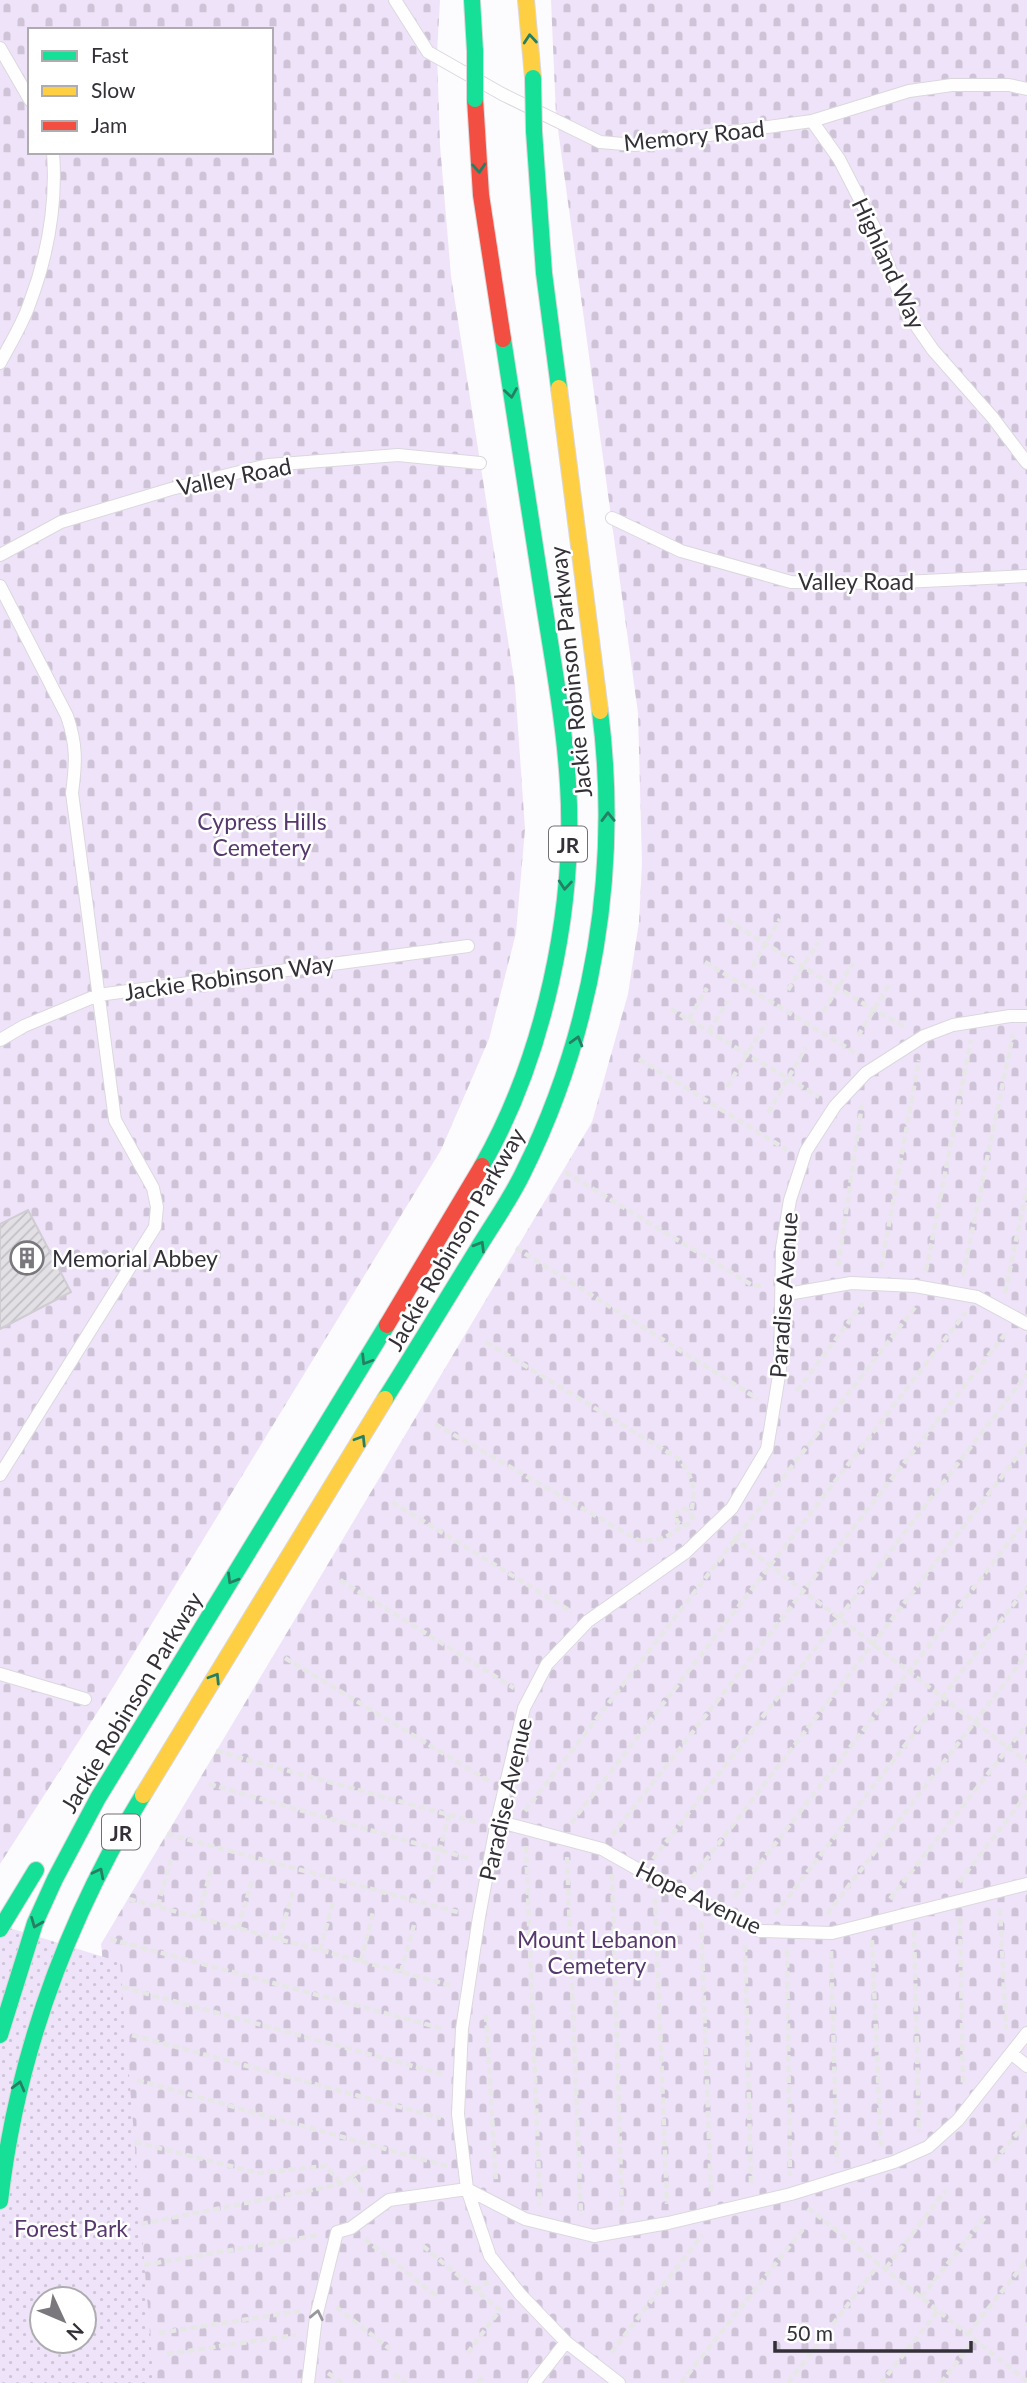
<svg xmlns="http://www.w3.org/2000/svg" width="1027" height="2383" font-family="Lato,sans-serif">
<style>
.cemetery{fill:url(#cemetery-stones);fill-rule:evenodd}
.park{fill:url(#park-dots);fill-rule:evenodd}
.building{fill:url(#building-hatch);stroke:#d0cdd2;stroke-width:2}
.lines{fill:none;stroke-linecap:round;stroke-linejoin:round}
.lane-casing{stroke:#dbd8dd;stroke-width:14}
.fast-casing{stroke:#dad8da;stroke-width:18}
.slow-casing{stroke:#dad8da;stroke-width:18}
.jam-casing{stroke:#dad8da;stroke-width:18}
.path{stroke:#e7e7e7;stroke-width:4.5;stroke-dasharray:7 3.5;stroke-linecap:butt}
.lane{stroke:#fffeff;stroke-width:12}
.fast{stroke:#16e098;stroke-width:16}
.slow{stroke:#ffcf43;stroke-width:16}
.jam{stroke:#f24e42;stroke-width:16}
.fast-bridge-casing{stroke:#dad8da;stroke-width:18;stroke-linecap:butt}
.fast-bridge{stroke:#16e098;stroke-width:16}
.oneway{stroke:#267f63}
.oneway2{stroke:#9a979c}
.labels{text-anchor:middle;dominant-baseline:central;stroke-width:5;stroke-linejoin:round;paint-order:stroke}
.shield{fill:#fff;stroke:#716e74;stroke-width:2}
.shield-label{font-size:21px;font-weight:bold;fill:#343038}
.street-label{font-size:23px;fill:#343038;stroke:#fff}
.park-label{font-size:23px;fill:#56386d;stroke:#fff}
.poi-label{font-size:23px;fill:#343038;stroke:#fff;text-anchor:start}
</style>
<defs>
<pattern id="cemetery-stones" width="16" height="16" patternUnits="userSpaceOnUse" patternTransform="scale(1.75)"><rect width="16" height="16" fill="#efe3fa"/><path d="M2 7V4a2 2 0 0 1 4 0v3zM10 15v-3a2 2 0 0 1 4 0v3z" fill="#cec3d7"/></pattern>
<pattern id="park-dots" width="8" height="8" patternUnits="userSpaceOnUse" patternTransform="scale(1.75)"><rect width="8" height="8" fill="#efe3fa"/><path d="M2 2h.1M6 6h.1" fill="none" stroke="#cec3d7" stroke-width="1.8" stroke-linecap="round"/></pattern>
<pattern id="building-hatch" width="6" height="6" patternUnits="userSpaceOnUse" patternTransform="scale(1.75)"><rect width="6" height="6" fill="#e3e0e5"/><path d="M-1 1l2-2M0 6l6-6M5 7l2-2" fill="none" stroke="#c3c0c5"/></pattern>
</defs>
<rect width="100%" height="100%" fill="#fcfbfd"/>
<path class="cemetery" d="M0,0h440l-3,53 3,92 11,131 64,409 10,144 -9,104 -27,106 -48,111 -337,552 -104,162zM30,30h241v122h-241z
M551,0h476v2383h-881l-45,-439 491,-822 36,-128 11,-72 3,-59 -4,-150 -82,-598z"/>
<path class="park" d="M0,1925l120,37 34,421h-154zM42,2299h42v42h-42z"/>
<path class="building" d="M28,1210l43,82 -71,37v-105z"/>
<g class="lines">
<defs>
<path id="lane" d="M395,0l33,52 74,42 98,48 35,3 177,-24 97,-30 43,-6h57l18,4
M0,48l30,52
M812,121l27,38 35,68 32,84 27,39 60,68 34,45
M0,363c10,-19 22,-38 29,-58 19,-50 28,-100 24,-153
M612,518l69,33 110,31 91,1 145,-7
M0,555l61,-33 110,-33 97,-24 130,-10 82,8
M0,586l67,130c10,29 9,47 5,77l43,327 38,68 4,19 -2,20 -155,248
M1027,1016h-17l-57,9 -29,11 -58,37 -31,33 -29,45 -16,49 -8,48 -2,121 -13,80 -35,59 -46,44 -98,69 -41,43 -23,44 -27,113 -18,96 -17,112 -4,85 9,75 58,30 69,17 74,-13 123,-29 103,-32 34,-15 30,-27 69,-87
M0,1040l24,-14 74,-31 370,-49
M782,1295l69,-12 64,3 62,11 50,27
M0,1674l85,25
M497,1821l105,28 53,30 105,52 72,2 195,-49
M1011,2053l16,13
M308,2383l8,-66 21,-85 14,-4 38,-28 78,-11 23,67 30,38 46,48 53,41
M534,2383l32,-41"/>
<path id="fast" d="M472,0l3,51
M534,131l10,142 15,115
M482,1166c62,-109 94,-257 86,-382 -4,-66 -17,-133 -27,-199 -13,-82 -25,-164 -38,-246
M385,1399c31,-49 61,-99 92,-149 15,-25 33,-50 46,-77 71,-143 97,-304 77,-462
M0,1929l36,-59
M0,2035l35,-112 20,-44 43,-81 289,-473
M0,2201c17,-147 66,-280 143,-406"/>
<path id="slow" d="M526,0l7,78
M559,388l41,323
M143,1795l242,-396"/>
<path id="jam" d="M475,99l6,96 22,144
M387,1325l95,-159"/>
</defs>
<use href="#lane" class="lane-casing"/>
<use href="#fast" class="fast-casing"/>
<use href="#slow" class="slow-casing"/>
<use href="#jam" class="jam-casing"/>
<path class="path" d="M727,920l147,90 32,17
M705,962l154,93
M752,967l28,-48
M788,990l30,-48
M671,1009l148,88
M823,1012l30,-49
M689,1019l18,-31
M709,1031l19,-30
M858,1036l31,-51
M639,1059l148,91
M727,1087l39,-64
M768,1113l38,-66
M565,1172l187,113 11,1
M516,1248l242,151
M838,1266l24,-161
M881,1268l38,-208
M926,1271l45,-231
M963,1275l50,-241
M1005,1293l22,-105
M486,1342l193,117c15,20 17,29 12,54l4,8
M797,1391l66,-88
M435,1424l203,116c21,1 30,-1 45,-16l3,2
M392,1502l180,110
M676 1517a8 8 0 1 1 16 0a8 8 0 1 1-16 0Z
M733,1537l294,225
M340,1580l174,108
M285,1658l204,123
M216,1751l263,72
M209,1784l262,75
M525,1811l391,-505
M571,1823l395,-511
M167,1834l294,79
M612,1835l394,-502
M526,1846l14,359
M567,1857l14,358
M653,1859l374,-485
M612,1874l10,338
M692,1878l335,-434
M431,1882l18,-67
M959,1882l68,-88
M734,1897l293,-378
M655,1898l12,306
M129,1899l321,86
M890,1899l137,-175
M158,1906l13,-47
M1000,1909l6,120
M775,1914l252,-327
M827,1914l200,-260
M198,1917l13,-47
M960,1918l3,167
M701,1922l10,271
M238,1928l14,-47
M914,1931l5,201
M110,1939l334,90
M279,1939l14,-47
M872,1940l9,208
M745,1945l6,240
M320,1950l13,-47
M787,1950l3,226
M831,1951l6,212
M361,1961l12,-49
M401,1972l13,-47
M122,1987l320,87
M486,2015l10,167
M132,2035l309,83
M137,2080l310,86
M135,2142l123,31 68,-7 15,18
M994,2161l33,-39
M352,2176l17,-11
M808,2208l219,173
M141,2224l200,-40 11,-8 13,20
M365,2239l74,59
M423,2246l77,64 -34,45
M144,2265l175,-30
M886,2268l60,-78
M475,2290l14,-8
M921,2297l65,-81
M336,2307l54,42
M1026,2324l1,1
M159,2333l141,-22
M968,2334l59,-74
M611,2353l91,-118
M167,2354l129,-19
M328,2373l14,10
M394,2374l12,9
M478,2383l6,-9
M681,2383l123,-155
M788,2383l91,-119
M881,2383l57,-72
M941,2383l34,-44"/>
<use href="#lane" class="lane"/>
<use href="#fast" class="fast"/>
<use href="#slow" class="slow"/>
<use href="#jam" class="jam"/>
<defs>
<path id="fast-bridge" d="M475,51v48
M533,78l1,53"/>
</defs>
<use href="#fast-bridge" class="fast-bridge-casing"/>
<use href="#fast-bridge" class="fast-bridge"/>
</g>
<defs><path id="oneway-chevron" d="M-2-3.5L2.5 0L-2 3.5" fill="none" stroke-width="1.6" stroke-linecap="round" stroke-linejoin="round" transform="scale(1.75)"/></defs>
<g class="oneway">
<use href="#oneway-chevron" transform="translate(530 39) rotate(-95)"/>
<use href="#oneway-chevron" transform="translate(479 168) rotate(86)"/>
<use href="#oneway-chevron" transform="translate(511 393) rotate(81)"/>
<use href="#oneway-chevron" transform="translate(608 817) rotate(-91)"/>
<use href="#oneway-chevron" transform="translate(565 885) rotate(95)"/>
<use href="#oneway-chevron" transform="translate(577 1041) rotate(-74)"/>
<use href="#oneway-chevron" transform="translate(480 1246) rotate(-59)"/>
<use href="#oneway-chevron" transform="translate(366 1360) rotate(122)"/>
<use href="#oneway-chevron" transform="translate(361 1440) rotate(-58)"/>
<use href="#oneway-chevron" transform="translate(232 1579) rotate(121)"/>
<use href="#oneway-chevron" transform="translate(215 1678) rotate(-58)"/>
<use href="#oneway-chevron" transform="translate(99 1873) rotate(-63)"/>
<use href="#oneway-chevron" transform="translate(36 1923) rotate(112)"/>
<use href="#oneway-chevron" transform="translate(19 2086) rotate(-75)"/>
</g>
<use class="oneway2" href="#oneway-chevron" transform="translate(317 2315) rotate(-78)"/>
<defs>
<symbol id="building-ring" viewBox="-11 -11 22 22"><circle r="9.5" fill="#fff" stroke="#7a777d" stroke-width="1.5"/><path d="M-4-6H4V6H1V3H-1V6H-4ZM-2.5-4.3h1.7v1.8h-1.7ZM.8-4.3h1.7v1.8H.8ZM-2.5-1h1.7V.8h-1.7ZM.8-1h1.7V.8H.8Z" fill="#7a777d"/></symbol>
</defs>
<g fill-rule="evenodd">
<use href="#building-ring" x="8" y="1239" width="38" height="38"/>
</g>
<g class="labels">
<g class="shield">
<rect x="549" y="826.5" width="38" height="35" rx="5"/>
<rect x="102" y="1814.5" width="38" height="35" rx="5"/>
</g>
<g class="shield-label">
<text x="568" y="844">JR</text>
<text x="121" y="1832">JR</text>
</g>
<g class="street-label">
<text transform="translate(694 135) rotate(-6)">Memory Road</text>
<text transform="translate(889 263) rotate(65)">Highland Way</text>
<text transform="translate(234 476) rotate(-11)">Valley Road</text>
<text x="856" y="581">Valley Road</text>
<text transform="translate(570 672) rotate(-96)">Jackie Robinson Parkway</text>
<text transform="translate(229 977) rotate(-8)">Jackie Robinson Way</text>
<text transform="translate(455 1239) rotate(-60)">Jackie Robinson Parkway</text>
<text transform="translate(783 1295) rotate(-86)">Paradise Avenue</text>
<text transform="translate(131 1702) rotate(-59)">Jackie Robinson Parkway</text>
<text transform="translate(505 1799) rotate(-77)">Paradise Avenue</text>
<text transform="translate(699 1897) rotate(26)">Hope Avenue</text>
</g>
<g class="park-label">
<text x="262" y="821">Cypress Hills<tspan x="262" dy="26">Cemetery</tspan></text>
<text x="597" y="1939">Mount Lebanon<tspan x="597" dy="26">Cemetery</tspan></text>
<text x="71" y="2228">Forest Park</text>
</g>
<g class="poi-label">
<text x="52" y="1258">Memorial Abbey</text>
</g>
</g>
<rect x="28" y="28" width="245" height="126" fill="#ffffff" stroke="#aeacaf" stroke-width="2"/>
<rect x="42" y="51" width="35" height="10" fill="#16e098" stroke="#aeacaf" stroke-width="2"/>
<text x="91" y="63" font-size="21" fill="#343038">Fast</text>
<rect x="42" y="86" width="35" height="10" fill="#ffcf43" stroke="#aeacaf" stroke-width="2"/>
<text x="91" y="98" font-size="21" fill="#343038">Slow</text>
<rect x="42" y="121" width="35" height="10" fill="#f24e42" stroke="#aeacaf" stroke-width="2"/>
<text x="91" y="133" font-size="21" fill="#343038">Jam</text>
<g transform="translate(63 2320) rotate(134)"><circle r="33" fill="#ffffff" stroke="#aeacaf" stroke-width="2"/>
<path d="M0-5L12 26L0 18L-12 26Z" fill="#7a777d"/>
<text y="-10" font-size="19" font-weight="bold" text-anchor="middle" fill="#343038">N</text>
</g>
<path d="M775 2341v10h196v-10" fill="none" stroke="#343038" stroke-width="3.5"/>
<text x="786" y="2341" font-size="21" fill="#343038" stroke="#ffffff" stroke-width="5" paint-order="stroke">50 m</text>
</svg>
